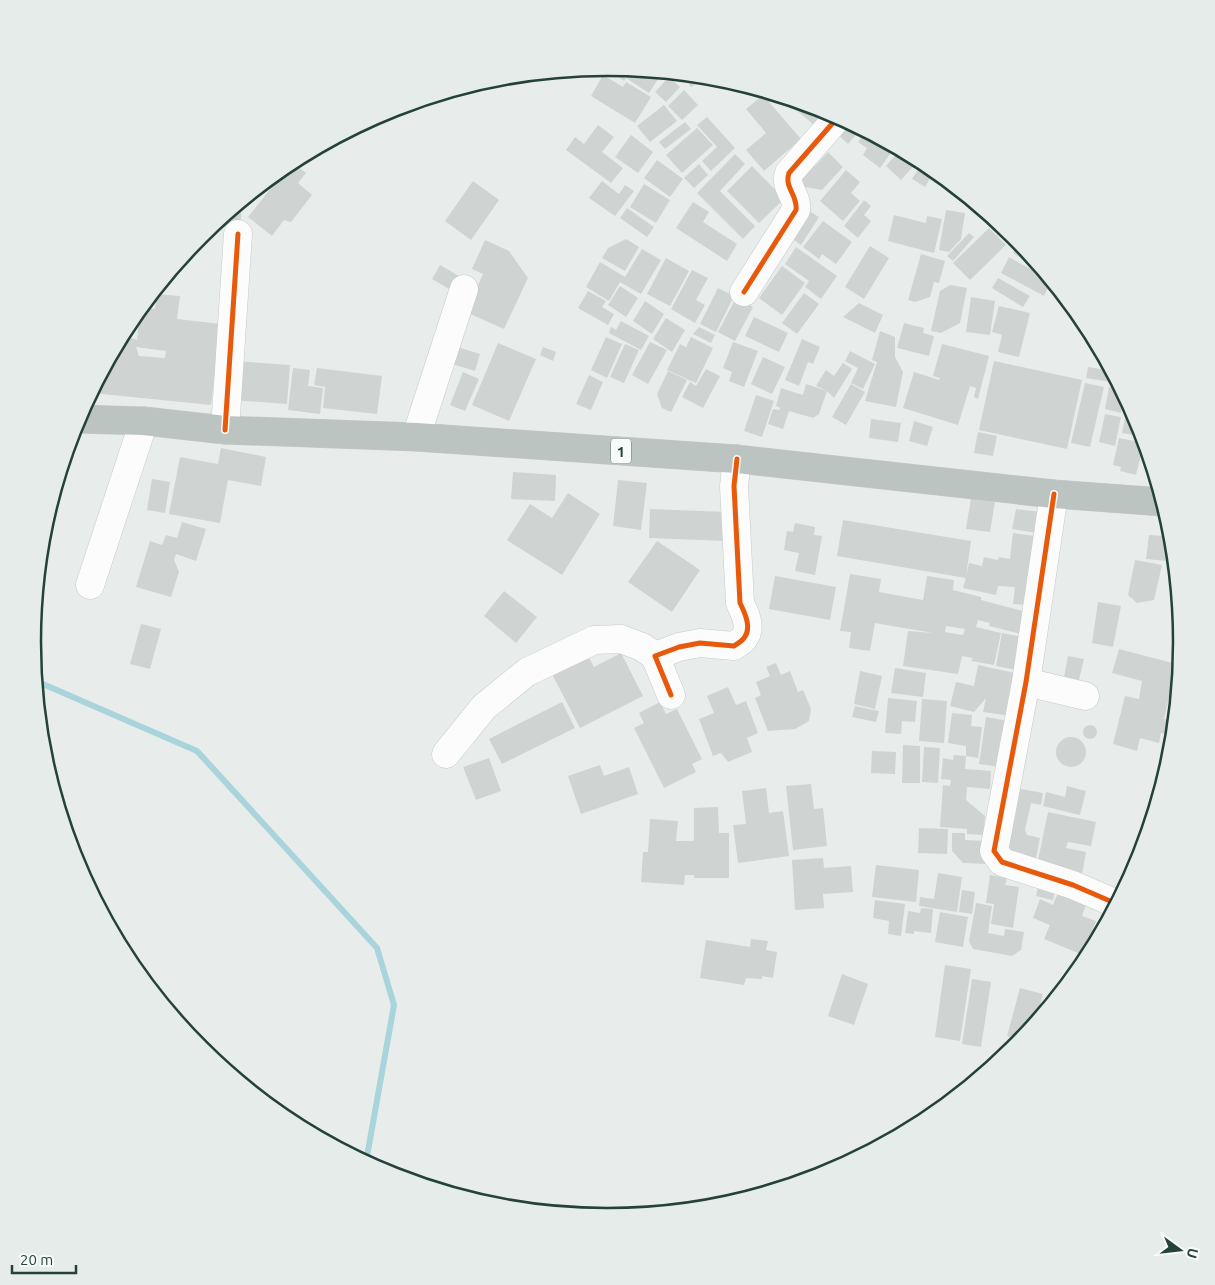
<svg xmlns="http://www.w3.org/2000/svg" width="1215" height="1285" font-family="Ubuntu,sans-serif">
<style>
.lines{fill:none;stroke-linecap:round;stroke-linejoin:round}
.stream{stroke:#a9d4db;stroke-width:6}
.building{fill:#cfd4d2;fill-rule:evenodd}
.minor-casing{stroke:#c5cac8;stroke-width:29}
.highway-casing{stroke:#c3ccc9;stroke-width:29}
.minor{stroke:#fcfcfc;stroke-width:28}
.highway{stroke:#bcc4c2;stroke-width:28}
.cycleway-casing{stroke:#f7fbf9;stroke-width:8}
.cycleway{stroke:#e8590c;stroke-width:5}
.labels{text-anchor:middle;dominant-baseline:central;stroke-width:4;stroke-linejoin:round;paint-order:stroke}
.shield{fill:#f7fbf9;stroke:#637a73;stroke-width:1}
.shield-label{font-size:15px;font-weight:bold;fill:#24423a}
.rim{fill:none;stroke:#24423a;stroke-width:2.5}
</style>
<rect width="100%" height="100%" fill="#e8edeb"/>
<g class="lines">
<path class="stream" d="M36,681l161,70 180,197 17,57 -28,157"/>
</g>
<path class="building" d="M605,68h3l54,5 -13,20 -23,-15 -2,3z
M603,75l20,12 3,-5 25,15 -16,26 -44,-27z
M683,75l11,1 12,1 -15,10z
M669,77l11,10 -14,15 -11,-10z
M684,90l14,15 -16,15 -14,-14z
M763,95l38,44 -37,32 -18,-21 20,-17 -20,-24z
M792,101l34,10 -12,14 -25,-21z
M664,105l13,16 -27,21 -13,-16z
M707,117l28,31 -24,23 -9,-10 15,-14 -20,-22z
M844,120l17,9 -13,15 -14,-13z
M685,122l6,7 -26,20 -6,-7z
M598,125l16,12 -12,15 21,16 -12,15 -45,-33 9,-13 9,7z
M697,128l16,17 -31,28 -16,-18z
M866,132l29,15 -15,21 -17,-13 4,-7 -9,-6z
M631,135l22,17 -15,21 -23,-16z
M900,150l19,10 -18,20 -15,-14z
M828,152l15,15 -21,23 -22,-4 7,-27 8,7z
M735,154l10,10 -25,27 35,35 -12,13 -46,-46z
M657,160l26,19 -13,18 -26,-19z
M292,162l14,11 -8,10 14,12 -21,27 -7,-2 -12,16 -24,-19z
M923,162l12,9 -10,16 -13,-8z
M699,164l9,11 -14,13 -10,-10z
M752,166l32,33 -25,24 -32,-32z
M846,170l14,12 -9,11 9,8 -17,20 -23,-20z
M939,174l12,10 -1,3 -14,-8z
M473,181l26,19 -28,40 -26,-19z
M602,181l17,13 6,-9 9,6 -19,25 -26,-18z
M644,184l26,16 -14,23 -26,-16z
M953,186l42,34 -2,3 -45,-31z
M864,200l7,6 -7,9 7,6 -13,17 -14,-12z
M693,202l16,10 -6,10 34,22 -10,17 -51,-33z
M241,203v23l-16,-10z
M627,208l27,19 -7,10 -27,-19z
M946,210l19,3 -4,26 -12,13 -10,-2z
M809,211l10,6 -18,28 -10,-7z
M894,215l32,8 1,-7 15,3 -8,34 -46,-12z
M823,221l29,21 -16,22 -14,-10 -3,5 -16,-12z
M997,222l14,11 -3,3 -14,-11z
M989,228l17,17 -36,35 -17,-17z
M969,233l5,4 -21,24 -6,-5z
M626,239l13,8 -14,24 -23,-13 6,-10z
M485,240l24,11 19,27 -24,51 -38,-17 17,-38 -11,-5z
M1018,244l6,4 20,25 -31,-20z
M870,246l19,12 -25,41 -19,-12z
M796,247l41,29 -16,23 -16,-12 4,-6 -24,-17z
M642,249l19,11 -20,34 -21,-12 -11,19 -23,-14 14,-25 25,15z
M921,254l24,7 -6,22 -5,-1 -4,15 -15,5 -7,-2z
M1009,257l41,23 1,1 -7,15 -43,-23z
M666,258l23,13 -19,35 -23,-12z
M440,265l19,11 -8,14 -19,-11z
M782,266l23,17 -23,32 -23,-17z
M692,270l16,8 -12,22 9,5 -10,18 -24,-14z
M998,278l32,18 -7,11 -31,-19z
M950,285l17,3 -7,35 -19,10 -10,-2 9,-40z
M620,286l18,12 -12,19 -18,-12z
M718,288l16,8 -18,36 -16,-8z
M588,291l18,10 -4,6 12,7 -6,11 -30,-17z
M804,293l15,11 -22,30 -15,-11z
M157,294l23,2 -3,23 44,5 -10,81 -119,-12 31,-58 14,5 3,-30 2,-2 13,1zM136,347l30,4 -1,7 -26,-2z
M971,297l24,4 -5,34 -24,-3z
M736,298l17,9 -18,34 -17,-9z
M645,301l19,13 -12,20 -19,-13z
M859,303l24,12 -8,18 -32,-16z
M999,306l31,7 -11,44 -21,-5 4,-17 -10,-3z
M754,317l34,16 -9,19 -34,-16z
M666,318l19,12 -13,22 -19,-13z
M621,321l28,15 -8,14 -32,-17 2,-6 5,3z
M904,323l20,5 -1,5 11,3 -5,20 -32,-8z
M699,327l16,8 -4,8 -18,-9z
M880,331l15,6v20l8,15 -7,35 -31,-6 12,-39 -5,-2z
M606,337l16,7 -15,34 -16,-8z
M691,337l22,11 -17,35 -29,-13 13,-26 6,3z
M802,339l18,8 -7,17 -5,-2 -9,24 -14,-6z
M650,342l17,8 -19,34 -16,-9z
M733,342l25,9 -14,36 -15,-6 3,-9 -9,-4z
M498,343l38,16 -27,62 -37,-16z
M625,344l14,6 -15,33 -14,-6z
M942,344l47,12 -11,43 -4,-2 2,-9 -6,-2 -12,39 -55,-17 11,-36 25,8 1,-2 -7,-2z
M1097,344l9,18 1,1 -15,-12z
M458,347l22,7 -5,17 -23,-7z
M543,347l13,5 -3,9 -13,-6z
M850,351l25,13 -12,25 -12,-6 7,-15 -13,-7z
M763,357l22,10 -13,27 -21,-10z
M235,361l55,4 -3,39 -55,-4z
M994,361l88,19 -15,69 -88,-19z
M843,363l9,6 -18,29 -7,-7 -8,23 -6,4 -24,-7 -6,18 -15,-5 5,-15 6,1 1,-2 -4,-2 5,-18 22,7 3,-11 21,7 -11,-5 10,-16 8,6z
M1088,367l23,4 7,12 -32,-5z
M293,368l17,2 -2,16 15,2 -3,26 -32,-4z
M317,368l65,8 -5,38 -54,-6 2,-21 -11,-2z
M706,369l14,7 -17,32 -21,-11 8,-15 6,4z
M668,371l19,9 -16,32 -9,-4 -5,-14z
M463,372l16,7 -14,32 -15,-6z
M589,375l14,7 -12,28 -15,-6z
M1085,383l19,4 -14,60 -19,-4z
M851,384l14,8 -19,33 -14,-8z
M1109,387l12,3 3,6 -3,17 -16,-4z
M756,395l18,6 -12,36 -18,-6z
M1128,403l11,20 4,14 -21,-4z
M1105,414l16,3 -6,29 -16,-4z
M871,419l30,4 -3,19 -29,-4z
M914,421l19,6 -6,19 -18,-5z
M978,432l19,4 -4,20 -19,-3z
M1119,438l25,5 -8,32 -16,-4 1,-4 -8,-2z
M221,448l45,9 -5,29 -33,-6 -8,43 -51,-9 11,-57 38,7z
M513,472l43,3 -1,26 -44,-2z
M152,479l18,3 -5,31 -18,-3z
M618,480l29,3 -6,47 -28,-4z
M568,493l32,21 -38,61 -55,-35 23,-36 22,14z
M971,498l24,4 -5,30 -24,-3z
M650,509l78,3 -1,29 -78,-3z
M1016,509l24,3 -3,21 -25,-4z
M843,520l128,21 -5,35 3,-13 13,3 2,-9 14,3 1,-3 11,2 3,-26 22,3 -8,69 -14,-1 2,-17 -17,-1 -2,9 -33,-7 3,-10 -129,-22z
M182,522l24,7 -10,32 -20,-7 -2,6 5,12 -8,25 -35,-10 14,-46 12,4 4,-10 11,3z
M795,523l20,4 -1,8 8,1 -7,39 -20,-4 4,-18 -15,-3 3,-19 6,1z
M1149,535l14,1v5l7,1 -3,19 -21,-2z
M657,541l43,29 -28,42 -44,-30z
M1135,560l27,5 -8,35 -17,3 -9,-8z
M850,574l31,5 -2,13 44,8 4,-24 27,4 -1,10 28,7v3l46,12 -6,22 -32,-8 1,-3 -12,-3 -2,7 25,6 -7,32 -23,-4 2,-3 -11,-2 -4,18 -55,-8 5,-35 25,2 -58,-10 -5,28 -21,-3 2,-16 -11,-1zM946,626l19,3 -2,6 -18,-3z
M775,576l61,11 -6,33 -61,-11z
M504,591l33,26 -21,26 -32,-27z
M1098,602l23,4 -8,41 -21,-4z
M141,624l20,5 -11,40 -20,-5z
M1002,633l21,4 -7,33 -20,-4z
M1119,649l61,16 -2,20 -6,-1 -8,35 11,3 -2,14 -12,-3 -2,10 -19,-5 -3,13 -24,-7 12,-48 14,3 3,-18 -30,-8z
M621,653l22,43 -63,32 -28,-54 36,-18 6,11z
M1068,656l16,3 -5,21 -15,-3z
M776,663l5,12 9,-4 8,21 5,-2 8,19 -2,12 -14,8 -27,2 -13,-33 6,-3 -5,-13 14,-6 -4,-9z
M978,665l41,9 -8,42 -28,-4 3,-14 -12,14 -24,-6 6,-24 18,4z
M895,668l31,5 -3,24 -32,-4z
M860,671l22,5 -7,33 -21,-5z
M728,687l8,18 10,-4 12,32 -11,5 5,14 -24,10 -7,-9 -8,3 -14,-37 15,-6 -7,-17z
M888,698l29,3 -2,21 -13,-1 -1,13 -16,-1z
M922,699l25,2 -3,42 -25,-2z
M562,702l13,26 -73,36 -13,-25z
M660,702l6,12 11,-5 25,50 -10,5 4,8 -32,16 -30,-60 10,-5 -5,-10z
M855,706l24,5 -3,11 -24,-5z
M952,713l20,2 -1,11 11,1 -4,31 -12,-2v-10l-18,-3z
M986,717l22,4 -7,46 -22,-3z
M1083 732a7 7 0 1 1 14 0a7 7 0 1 1-14 0Z
M1056 752a15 15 0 1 1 30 0a15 15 0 1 1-30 0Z
M903,745l17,1v37h-18z
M924,747l16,1 -2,35 -16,-1z
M872,751l24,1 -1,22 -24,-1z
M954,755l12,1 -1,13 26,2 -1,18 -23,-2 -1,13 19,16 -2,19 -16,-1v-5l-27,-2 3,-42 7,1 1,-6 -10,-1 2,-21 10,2z
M489,758l12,33 -25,9 -13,-33z
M600,765l4,11 25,-9 9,27 -57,20 -13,-38z
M811,784l3,25 9,-1 4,38 -34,4 -7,-64z
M1067,786l19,5 -6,24 -37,-9 3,-14 19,5z
M766,788l3,25 14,-2 6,45 -51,7 -5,-38 13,-1 -4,-33z
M1015,788l28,5 -2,12 -10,-2 -6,27 2,5 13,3 -5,25 -21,-5 -10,-14z
M718,807l1,26h10v45h-35v-3h-9l-1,10 -43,-3 2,-30h5l2,-33 28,2 -2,20h18v-33z
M1048,812l48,10 -5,24 -23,-4 -2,6 20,4 -4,22 -45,-9z
M919,828l29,1 -1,25 -29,-1z
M952,833h13v7l24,1 -1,23 -25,-1 -11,-12z
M823,858l1,10 27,-2 2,26 -30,2 1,14 -29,2 -3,-50z
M876,865l43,5 -3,32 -44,-5z
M938,873l24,4 -5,35 -38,-6 1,-9 14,2z
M990,875l17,3 -2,7 14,2 -6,41 -22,-4 3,-20 -8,-1z
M1039,883l17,4 -3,13 -17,-4z
M962,890l13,2 -3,22 -13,-2z
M1059,890l28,12 -5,14 14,5 -13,34 -39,-16 6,-14 -17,-7 7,-19 13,6z
M875,900l30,4 -4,32 -13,-2 1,-13 -16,-3z
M976,903l16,3 -4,27 16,3 1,-7 19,3 -3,18 -9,6 -39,-7 -4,-8z
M921,908l12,1 -2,24 -17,-2v3l-9,-1 3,-22 12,2z
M940,912l28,5 -5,30 -28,-5z
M751,939l17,2 -2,9 11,2 -4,26 -11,-2v3l-16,-1 -2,7 -44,-7 6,-38 44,7z
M945,965l26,4 -11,72 -25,-4z
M842,974l26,10 -14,41 -26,-9z
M972,979l19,3 -10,65 -19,-3z
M1020,988l23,6 -8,29 -13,17 -15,-4z"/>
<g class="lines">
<defs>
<path id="minor" d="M744,292l52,-82c2,-15 -12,-22 -7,-37l49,-56
M225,430l13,-196
M416,437l48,-148
M1054,494l-28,188 -32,169 8,11 71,23 44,19
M90,585l54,-164
M1026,682l59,14
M671,695l-16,-39 24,-9 21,-4 34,3c3,-2 8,-5 10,-8 8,-10 1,-25 -4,-35l-6,-117 3,-27
M446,754l38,-47 43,-35 67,-32 27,-1 21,8 13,9"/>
<path id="highway" d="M78,419l66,2 81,9 191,7 321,22 317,35 109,8"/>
</defs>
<use href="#minor" class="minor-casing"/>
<use href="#highway" class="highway-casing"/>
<use href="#minor" class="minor"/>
<use href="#highway" class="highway"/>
<defs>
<path id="cycleway" d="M744,292l52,-82c2,-15 -12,-22 -7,-37l49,-56
M225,430l13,-196
M1054,494l-28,188 -32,169 8,11 71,23 44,19
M671,695l-16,-39 24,-9 21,-4 34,3c3,-2 8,-5 10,-8 8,-10 1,-25 -4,-35l-6,-117 3,-27"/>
</defs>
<use href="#cycleway" class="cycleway-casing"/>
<use href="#cycleway" class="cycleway"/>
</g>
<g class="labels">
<rect class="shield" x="611" y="438.5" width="20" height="25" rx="4"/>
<g class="shield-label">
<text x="621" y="451">1</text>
</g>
</g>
<path d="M0 0H1215V1285H0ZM41 642a566 566 0 1 1 1132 0a566 566 0 1 1-1132 0Z" fill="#e6ecea" fill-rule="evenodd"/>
<path class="rim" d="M41 642a566 566 0 1 1 1132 0a566 566 0 1 1-1132 0Z"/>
<g transform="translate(1180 1250) rotate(105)" stroke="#f7fbf9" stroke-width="4" paint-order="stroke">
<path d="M0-4L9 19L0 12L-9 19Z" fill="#24423a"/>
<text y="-8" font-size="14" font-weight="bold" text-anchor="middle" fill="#24423a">U</text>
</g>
<path d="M12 1265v8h64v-8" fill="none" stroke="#24423a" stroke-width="2.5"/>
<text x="20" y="1265" font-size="15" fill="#24423a" stroke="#f7fbf9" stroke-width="4" paint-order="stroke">20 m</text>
</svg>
